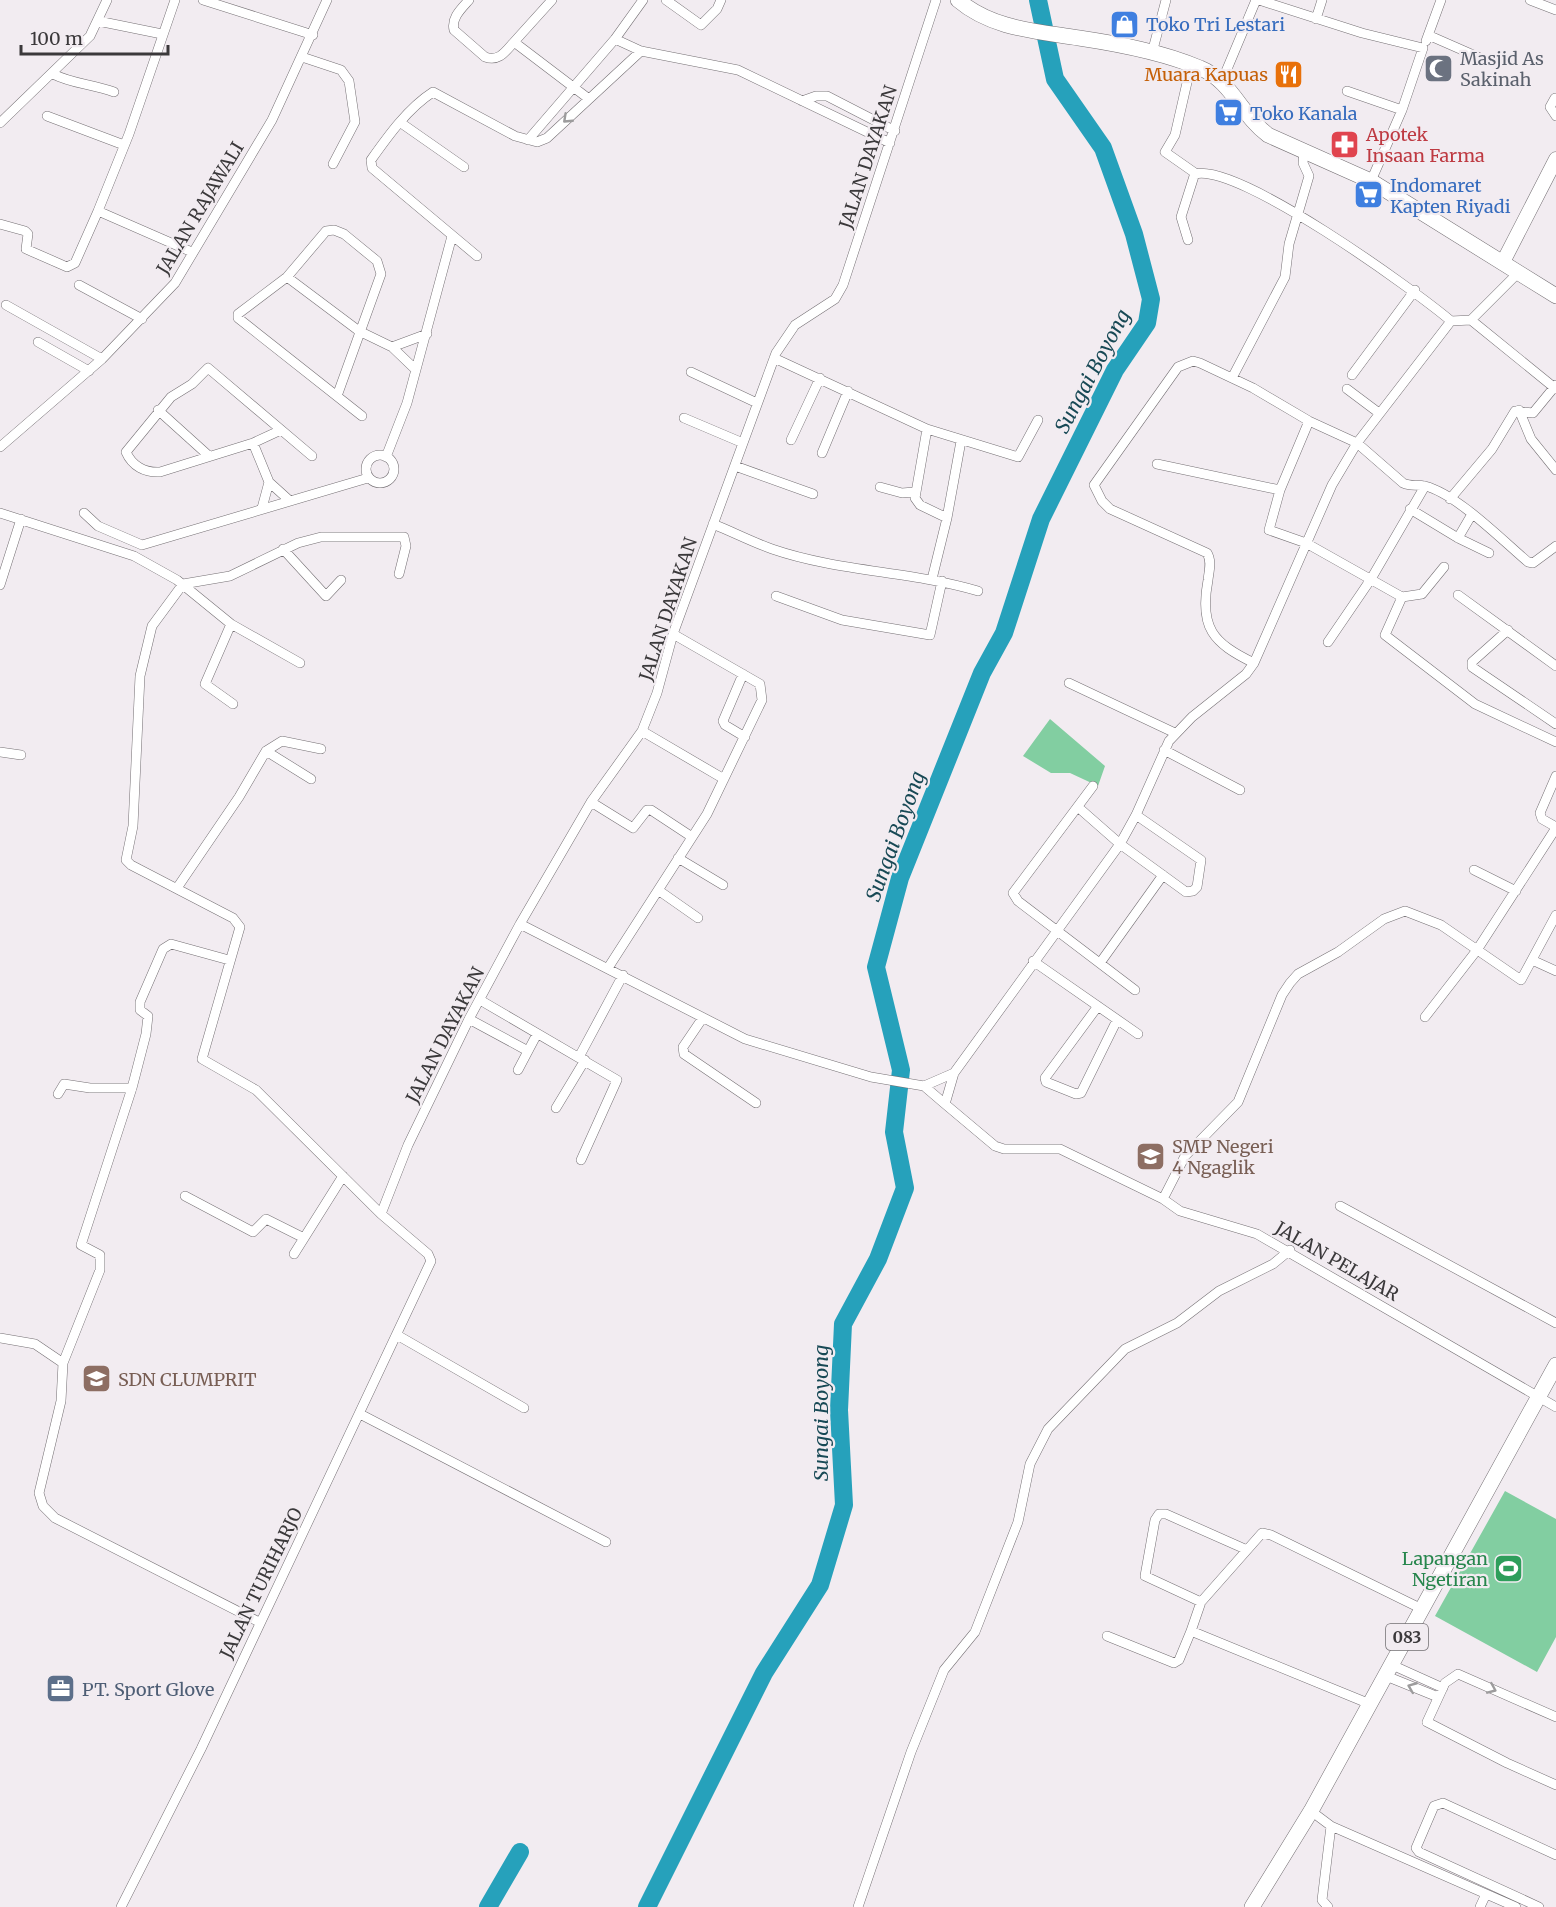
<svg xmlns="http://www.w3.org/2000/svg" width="1556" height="1907" font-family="Merriweather,serif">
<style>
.green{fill:#82cea1}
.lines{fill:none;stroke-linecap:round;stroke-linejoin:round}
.river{stroke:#26a1bb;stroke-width:18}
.minor-casing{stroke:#757074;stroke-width:10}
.secondary-casing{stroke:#757074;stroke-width:15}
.primary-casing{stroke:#757074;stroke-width:16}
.minor{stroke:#fff;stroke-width:9}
.secondary{stroke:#fff;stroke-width:14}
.primary{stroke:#fff;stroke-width:15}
.oneway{stroke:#9d9c9d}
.labels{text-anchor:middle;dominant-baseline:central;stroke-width:4.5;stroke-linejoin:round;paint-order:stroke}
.shield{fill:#f2ecf1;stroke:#726f72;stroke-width:1.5}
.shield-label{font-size:16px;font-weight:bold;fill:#3b393b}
.shop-label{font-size:18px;fill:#366cbe;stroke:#f2ecf1;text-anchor:start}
.worship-label{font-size:18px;fill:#5b616d;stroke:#f2ecf1;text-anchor:start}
.food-label{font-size:18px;fill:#c56008;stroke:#f2ecf1;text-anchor:end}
.health-label{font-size:18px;fill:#be3a42;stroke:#f2ecf1;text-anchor:start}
.street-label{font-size:18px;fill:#3b393b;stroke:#f2ecf1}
.education-label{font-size:18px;fill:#785e54;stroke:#f2ecf1;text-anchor:start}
.leisure-label{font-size:18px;fill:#27864d;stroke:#f2ecf1;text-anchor:end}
.service-label{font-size:18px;fill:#4e5e75;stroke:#f2ecf1;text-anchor:start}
.water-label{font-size:20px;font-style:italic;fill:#184955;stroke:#f2ecf1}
</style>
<rect width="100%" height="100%" fill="#f2ecf1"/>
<path class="green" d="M1050,719l55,47 -7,20 -28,-13h-19l-28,-17z
M1505,1491l51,28v118l-19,35 -102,-56z"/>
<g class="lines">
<path class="river" d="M488,1907l32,-55
M647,1907l117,-234 56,-88 24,-80 -5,-95 4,-86 35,-65 27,-71 -11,-56 7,-62 -25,-103 24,-89 82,-205 22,-40 37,-114 74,-149 32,-47 4,-24 -17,-65 -31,-86 -48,-69 -17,-79"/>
<defs>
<path id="minor" d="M175,0l-46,134 -31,77 94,41
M203,0l110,35
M469,0c-8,9 -18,18 -15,30l31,27c14,5 20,-5 29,-15
M552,0l-38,42 75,57
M666,0l35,25 16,-16 4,-9
M1259,0l103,33 61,15 -21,62 -31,71
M1530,0l26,10
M1316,19l6,-19
M98,21l64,13
M1428,35l57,25
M615,39l26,12 97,19 152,73
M1426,41l15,-41
M1152,53l14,-53
M302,57l39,13 8,11 6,41 -22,42
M53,74c19,10 40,10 61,18
M1222,81l34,-81
M1347,91l55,19
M1555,98l-5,9 6,9
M802,101l14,-5h11l68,35
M47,116l77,29
M0,123l90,-87 17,-36
M401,123l63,44
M528,140l87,-101 28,-39
M1195,174c44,-11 218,115 256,147
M0,224l25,7 3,3 -2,15 41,18 8,-4 23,-52
M1188,240l-7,-23 14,-44 -30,-21 10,-17 16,-70
M477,256l-105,-88 -1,-8c17,-24 37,-52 62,-68l82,44 22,6 10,-4 94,-87
M1519,272l-48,48 -20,1 -94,122 -25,42 -78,178 -8,11 -54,43 -23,24 -33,74 -16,29 -166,229 -9,31 50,42 9,3h56l103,50 17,12 77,23 299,173
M287,277l72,54 33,16 24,23
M79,285l63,34
M6,305l96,54
M1471,320l85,69
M38,342l51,29
M392,347l35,-13
M774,358l153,71 91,28 20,-37
M691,372l66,31
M1352,375l63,-85
M1232,378l53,-101 4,-33 20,-68 -6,-13 1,-13
M1347,389l32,24
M337,396l44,-122 -4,-13 -33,-27 -10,-4 -8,1 -39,46 -49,37v4l124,98
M158,410l51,46
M1519,410l12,29 25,31
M684,418l59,25
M1309,421l-29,69 -11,40 37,13 96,54 -17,38 90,69 81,38
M927,429l-12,69 5,7 27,13
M281,430l-28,13 -93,29c-15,1 -28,-6 -34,-20l45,-55 21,-13 16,-16 104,88
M791,440l29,-62
M253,443l16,39 21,19
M0,447l102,-88 73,-76 97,-163 55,-120
M822,453l26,-62
M366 469a14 14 0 1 1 28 0a14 14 0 1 1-28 0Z
M386,457l21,-54 45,-167
M1157,464l123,26
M735,466l78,28
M880,487l22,6 12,-1
M1450,499l42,-50 23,-38 18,2 23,-28
M262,508l7,-26
M1410,509l48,29 31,15
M0,513l134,43 43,24 54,44 69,39
M84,513l14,13 44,19 226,-67
M713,524c20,8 39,18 59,25 67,23 139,22 206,42
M1458,538l14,-24
M283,549l43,47 15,-16
M932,579l15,-61 14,-77
M0,585l21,-66
M1458,595l98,71
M776,596l66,24 88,15 12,-54
M1402,597l20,-3 22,-27
M231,624l-26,60 28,20
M1508,630l-36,32v5l84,57
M1328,642l43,-63 54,-93
M1254,663c-41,-20 -55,-35 -46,-83 1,-9 4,-19 -1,-27l-97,-44 -8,-8 -8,-16 84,-118 15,-6 7,2 53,25 56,33 48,22 46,40c8,4 14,1 22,3 32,8 78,55 103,76l5,1 23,-17
M743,674l-20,47 2,4 20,12
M1069,683l106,50
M642,731l82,48
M1164,750l76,40
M266,751l45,28
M0,752l21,3
M1556,776l-16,37 2,6 14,8
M1093,786l-80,107 5,8 117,89
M591,802l42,26 14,-18h4l41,27
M1079,808l41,36 66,48 7,-1 4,-4 4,-27 -65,-45
M678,858l45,27
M1474,870l42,21
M177,888l62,-91 27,-46 16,-10 39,8
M658,890l40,28
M520,924l225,115 126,38 53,9 21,18
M229,960l-58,-16 -8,5 -23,53v8l8,6 -2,18 -14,54 -51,157 19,10v15l-37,93 -2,38 -22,92 4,13 12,12 204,104
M1532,960l24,11
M1033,961l105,73
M1100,963l63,-88
M608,968l99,-154 55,-114 -2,-16 -87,-50
M480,1000l137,80 -36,80
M1098,1006l-53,72 1,4 30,12 5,-1 36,-73
M1425,1017l52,-67 79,-122
M469,1019l59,32
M702,1019l-19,28 1,7 72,49
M579,1057l44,-82
M518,1070l19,-36
M924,1086l30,-13
M58,1094l6,-10 26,4h42
M556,1108l29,-48
M185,1196l68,36 13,-13 38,19
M1163,1199l22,-43 53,-54 44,-107 8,-12 8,-9 40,-22 46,-33 21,-8 36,14 80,55 35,-65
M1340,1206l216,117
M381,1214l27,-69 61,-126 51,-95 71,-122 51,-71 15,-38 16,-59 103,-281 19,-28 40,-26 8,-14 93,-285
M294,1254l49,-78
M397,1335l127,73
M0,1338l35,6 28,19
M360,1414l246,128
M1201,1602l-56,-26 10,-56 4,-6h7l79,35
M1107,1636l67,27 5,-3 12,-29
M1392,1665l51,23
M1386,1676l52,21
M1370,1704l-179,-73 10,-29 61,-69 9,2 151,74
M1556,1717l-98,-43 -13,9 -18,39 80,41 49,22
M1311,1811l20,15 185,81
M121,1907l80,-158 230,-488 -3,-7 -47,-40 -125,-124 -54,-31 38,-132 -7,-9 -102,-53 -5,-5 7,-34 7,-150 12,-50 31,-42 47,-8 68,-33 23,-6h83l2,9 -7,28
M858,1907l53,-155 33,-82 31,-38 43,-110 12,-58 18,-35 77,-80 52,-26 42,-32 54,-27 17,-14
M1328,1907l-6,-7 9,-74
M1480,1907l6,-13
M1539,1907l-120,-55 -3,-4 18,-42 9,-3 113,52"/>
<path id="secondary" d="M1503,262l53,-103"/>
<path id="primary" d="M958,0c34,29 78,31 121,38 40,6 84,14 121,30 32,13 41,47 68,67l103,46 185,115
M1252,1907l59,-96 245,-446"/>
</defs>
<use href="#minor" class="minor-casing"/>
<use href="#secondary" class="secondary-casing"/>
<use href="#primary" class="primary-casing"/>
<use href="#minor" class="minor"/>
<use href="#secondary" class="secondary"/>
<use href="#primary" class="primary"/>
</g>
<defs><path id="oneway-chevron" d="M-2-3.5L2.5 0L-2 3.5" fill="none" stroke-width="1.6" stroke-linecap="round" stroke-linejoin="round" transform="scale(1.5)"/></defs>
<g class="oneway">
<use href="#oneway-chevron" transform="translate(567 119) rotate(137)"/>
<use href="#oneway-chevron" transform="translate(1412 1687) rotate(-158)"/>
<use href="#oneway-chevron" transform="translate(1492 1689) rotate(23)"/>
</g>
<defs>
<symbol id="shop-square" viewBox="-11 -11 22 22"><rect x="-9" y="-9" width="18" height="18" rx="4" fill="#3f7fe0" stroke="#f2ecf1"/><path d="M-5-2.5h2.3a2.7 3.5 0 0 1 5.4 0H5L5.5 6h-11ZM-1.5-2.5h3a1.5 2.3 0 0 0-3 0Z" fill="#fff"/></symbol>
<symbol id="mosque-square" viewBox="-11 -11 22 22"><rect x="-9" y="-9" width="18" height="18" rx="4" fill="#6b7280" stroke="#f2ecf1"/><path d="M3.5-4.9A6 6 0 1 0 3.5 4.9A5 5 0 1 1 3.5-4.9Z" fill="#fff"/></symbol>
<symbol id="restaurant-square" viewBox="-11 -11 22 22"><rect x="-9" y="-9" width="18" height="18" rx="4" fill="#e8710a" stroke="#f2ecf1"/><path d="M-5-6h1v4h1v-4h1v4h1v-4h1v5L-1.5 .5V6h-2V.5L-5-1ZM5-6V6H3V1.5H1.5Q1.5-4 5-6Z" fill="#fff"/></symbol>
<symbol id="supermarket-square" viewBox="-11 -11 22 22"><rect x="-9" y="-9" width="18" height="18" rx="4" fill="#3f7fe0" stroke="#f2ecf1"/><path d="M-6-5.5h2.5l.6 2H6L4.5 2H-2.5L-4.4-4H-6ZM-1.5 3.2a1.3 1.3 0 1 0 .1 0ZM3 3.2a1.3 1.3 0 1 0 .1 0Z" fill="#fff"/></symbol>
<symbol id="pharmacy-square" viewBox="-11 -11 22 22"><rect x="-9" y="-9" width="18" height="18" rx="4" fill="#e0444e" stroke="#f2ecf1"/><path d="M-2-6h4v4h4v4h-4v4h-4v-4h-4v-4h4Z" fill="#fff"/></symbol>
<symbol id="school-square" viewBox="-11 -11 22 22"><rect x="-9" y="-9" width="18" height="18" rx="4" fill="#8d6e63" stroke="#f2ecf1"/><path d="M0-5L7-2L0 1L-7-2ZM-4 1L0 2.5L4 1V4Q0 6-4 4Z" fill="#fff"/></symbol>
<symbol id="stadium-square" viewBox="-11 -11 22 22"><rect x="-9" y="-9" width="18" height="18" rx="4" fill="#2e9e5b" stroke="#f2ecf1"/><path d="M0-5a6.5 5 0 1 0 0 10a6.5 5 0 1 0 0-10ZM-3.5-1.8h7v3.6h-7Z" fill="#fff"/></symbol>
<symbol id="office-square" viewBox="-11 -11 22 22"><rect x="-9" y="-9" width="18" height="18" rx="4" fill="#5c6f8a" stroke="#f2ecf1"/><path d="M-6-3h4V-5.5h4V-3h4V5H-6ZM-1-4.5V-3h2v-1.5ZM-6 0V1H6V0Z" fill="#fff"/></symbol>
</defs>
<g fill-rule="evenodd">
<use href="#shop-square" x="1108" y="8" width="33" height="33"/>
<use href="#mosque-square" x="1422" y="52" width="33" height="33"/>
<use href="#restaurant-square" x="1272" y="58" width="33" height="33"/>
<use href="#supermarket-square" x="1212" y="96" width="33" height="33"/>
<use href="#pharmacy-square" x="1328" y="128" width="33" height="33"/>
<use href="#supermarket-square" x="1352" y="178" width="33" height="33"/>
<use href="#school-square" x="1134" y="1140" width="33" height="33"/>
<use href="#school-square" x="80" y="1362" width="33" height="33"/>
<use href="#stadium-square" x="1492" y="1552" width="33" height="33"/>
<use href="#office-square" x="44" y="1672" width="33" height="33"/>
</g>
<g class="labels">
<rect class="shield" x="1386" y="1624" width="42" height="26" rx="4.5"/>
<g class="shield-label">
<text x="1407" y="1637">083</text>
</g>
<g class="shop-label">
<text x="1146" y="24">Toko Tri Lestari</text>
<text x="1250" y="113">Toko Kanala</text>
<text x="1390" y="185">Indomaret<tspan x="1390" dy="21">Kapten Riyadi</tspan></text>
</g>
<g class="worship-label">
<text x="1460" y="58">Masjid As<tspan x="1460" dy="21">Sakinah</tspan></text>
</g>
<g class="food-label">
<text x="1268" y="74">Muara Kapuas</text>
</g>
<g class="health-label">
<text x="1366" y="134">Apotek<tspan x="1366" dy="21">Insaan Farma</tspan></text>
</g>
<g class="street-label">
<text transform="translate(868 157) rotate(-72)">JALAN DAYAKAN</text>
<text transform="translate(200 208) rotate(-59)">JALAN RAJAWALI</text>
<text transform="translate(668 609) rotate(-72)">JALAN DAYAKAN</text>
<text transform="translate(445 1035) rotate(-63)">JALAN DAYAKAN</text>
<text transform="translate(1337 1261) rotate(30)">JALAN PELAJAR</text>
<text transform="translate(261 1583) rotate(-64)">JALAN TURIHARJO</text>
</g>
<g class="education-label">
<text x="1172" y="1146">SMP Negeri<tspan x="1172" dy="21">4 Ngaglik</tspan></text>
<text x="118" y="1379">SDN CLUMPRIT</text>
</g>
<g class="leisure-label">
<text x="1488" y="1558">Lapangan<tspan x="1488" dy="21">Ngetiran</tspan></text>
</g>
<g class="service-label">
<text x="82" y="1689">PT. Sport Glove</text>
</g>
<g class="water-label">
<text transform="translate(1092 371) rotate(-62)">Sungai Boyong</text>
<text transform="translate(895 836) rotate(-70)">Sungai Boyong</text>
<text transform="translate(820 1413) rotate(-90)">Sungai Boyong</text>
</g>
</g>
<path d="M21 45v9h147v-9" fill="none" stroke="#3b393b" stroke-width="3"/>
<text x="30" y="45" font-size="18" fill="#3b393b" stroke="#f2ecf1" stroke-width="4.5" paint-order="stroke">100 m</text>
</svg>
